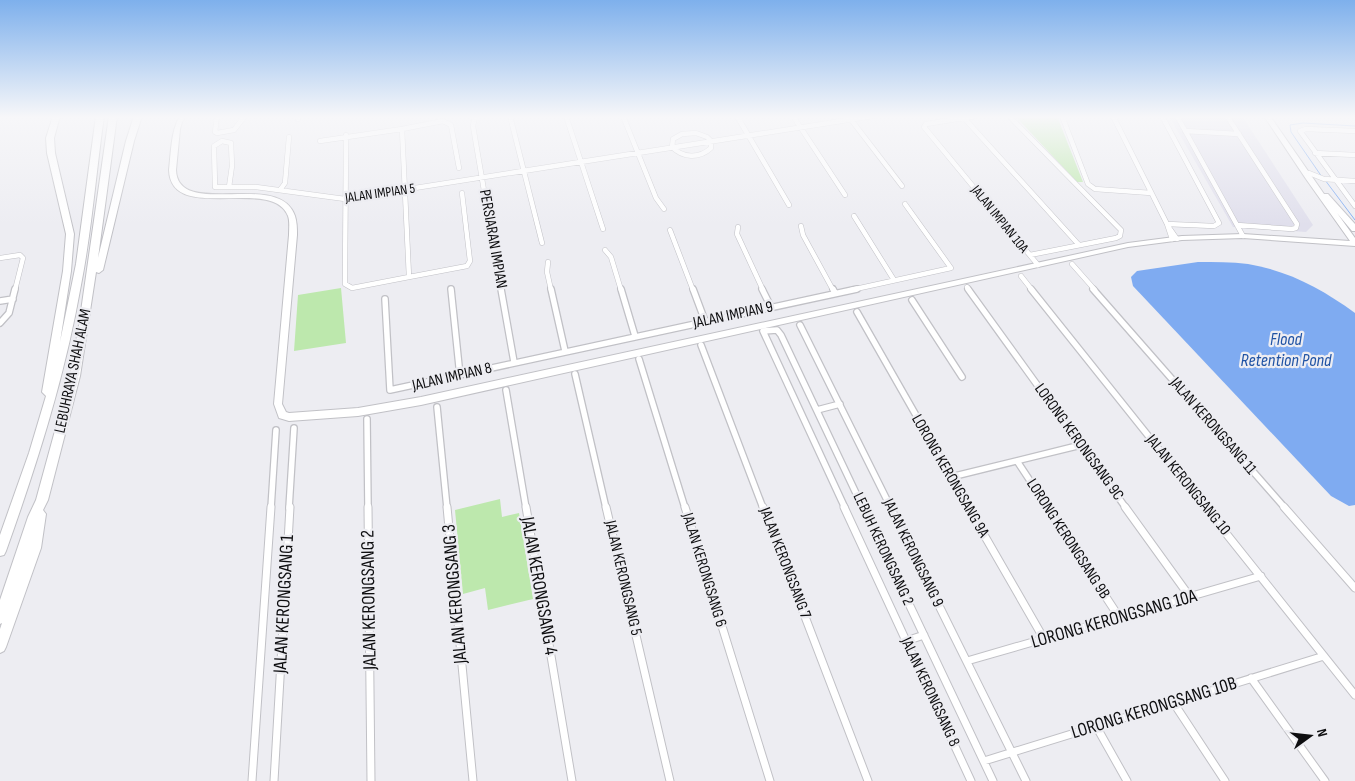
<svg xmlns="http://www.w3.org/2000/svg" width="1355" height="781" font-family="'Sofia Sans Condensed',sans-serif">
<style>
.built{fill:#e0dfec}
.green{fill:#bde8ad}
.water{fill:#7fabf1}
.lines{fill:none;stroke-linecap:round;stroke-linejoin:round}
.stream{stroke:#7fabf1;stroke-width:1}
.street-far2-casing{stroke:#c1c1c6;stroke-width:5.5}
.street-far1-casing{stroke:#c1c1c6;stroke-width:8}
.street-casing{stroke:#c1c1c6;stroke-width:9}
.secondary-casing{stroke:#c1c1c6;stroke-width:2}
.highway-casing{stroke:#c1c1c6;stroke-width:2}
.street-far2{stroke:#fff;stroke-width:4.5}
.street-far1{stroke:#fff;stroke-width:5.5}
.street{stroke:#fff;stroke-width:7}
.secondary{fill:#fff;fill-rule:evenodd}
.highway{fill:#fff;fill-rule:evenodd}
.labels{text-anchor:middle;dominant-baseline:central;stroke-width:4.5;stroke-linejoin:round;paint-order:stroke}
.far-street-label{font-size:14px;fill:#0e0e10;stroke:#ededf2}
.street-label{font-size:16px;fill:#0e0e10;stroke:#ededf2}
.water-label{font-size:18px;font-style:italic;fill:#2053a4;stroke:#ededf2}
.near-street-label{font-size:19px;fill:#0e0e10;stroke:#ededf2}
</style>
<rect width="100%" height="100%" fill="#ededf2"/>
<path class="built" d="M1169,116h73l71,109 -7,7 -73,-5z"/>
<path class="green" d="M1015,116h42l26,66h-6z
M341,288l5,55 -52,8 4,-56z
M500,499l2,18 17,-4 14,86 -45,11 -3,-22 -22,6 -8,-84z"/>
<path class="water" d="M1198,262c16,0 34,0 50,2 41,7 74,25 107,49v192l-6,1 -18,-10 -198,-210 -2,-9 6,-6z"/>
<g class="lines">
<path class="stream" d="M1322,177l-31,-45 -1,-7 13,-2 52,3
M1325,180l30,40"/>
<defs>
<path id="street-far2" d="M217,116l-2,16 2,1 17,-3 11,-14
M475,116l-2,10 28,164
M510,116l32,127
M566,116l37,113
M623,116l33,82 8,11
M737,116l52,89
M793,116l52,79
M976,116l-50,8 -2,3 114,138
M1009,116l112,114 -1,6 -4,2 -86,17
M1062,116l26,68 7,5 56,4
M1113,116l54,108 5,15
M1162,116l57,107 -5,3 -47,-2
M1177,116l66,120
M1227,116l70,108 -1,4 -4,1 -55,-4
M849,117l53,69
M964,118l115,127
M298,119l1,-3
M1185,131l54,3
M1355,131l-49,-2 -6,2 55,75
M696,133l11,4 4,4v7c-12,11 -28,10 -39,-1l1,-8 9,-5z
M346,135l-1,149 7,4 57,-11
M222,141l9,2 1,23 -3,21h-14l-1,-41z
M320,141l82,-12
M1315,153l40,2
M459,168l-8,-43 -8,-4 -41,8 7,148 58,-11 3,-5 -8,-68
M1309,173l15,6 31,2
M229,187h27l89,12 528,-83
M280,190l5,-7 4,-46
M854,216l40,64
M801,226l2,9 30,55
M1168,226l9,13
M738,227l-1,7 26,56
M670,230l23,60
M605,250l6,7 10,33
M0,258l20,-3 3,3 -8,32
M548,262l-1,10 4,18
M1072,264l23,26
M1021,276l11,14
M967,287l2,3
M851,290l100,-22 -46,-64"/>
<path id="street-far1" d="M451,289l9,87
M501,289l13,73
M551,289l14,62
M621,289l14,47
M693,289l12,32
M762,289l9,18
M833,289l2,4
M968,289l158,219
M1031,289l175,219
M1093,289l192,219
M385,299l5,91 467,-101
M912,300l50,77
M0,301l13,-2
M857,312l112,196
M0,323l9,-10 6,-24
M800,325l91,183
M701,345l62,163
M639,359l46,149
M575,374l31,134
M506,390l20,118
M437,407l10,101
M817,410l23,-6
M367,419l1,89
M1017,461l31,47
M951,477l130,-32
M271,508l5,-78
M289,508l5,-80
M845,508l-82,-177 14,-1 4,5 82,173"/>
<path id="street" d="M368,507l3,274
M447,507l26,274
M526,507l46,274
M606,507l64,274
M685,507l85,274
M763,507l105,274
M844,507l127,274
M863,507l130,274
M890,507l136,274
M968,507l76,132
M1047,507l72,110
M1125,507l65,90
M1205,507l150,188
M1284,507l71,81
M906,641l18,-6
M967,661l294,-85
M1251,678l74,103
M1173,702l52,79
M1096,726l31,55
M984,761l340,-105
M252,781l19,-274
M274,781l16,-274"/>
<path id="secondary" d="M180,116h6l-4,6 -2,7 -4,41c2,50 103,-1 119,46 2,6 2,13 2,19l-15,169 4,8 3,1 69,-5 63,-11 707,-154 54,-7 61,-2 107,7 -44,-62 -42,-63h6l54,78h4l27,30v7h-3l-15,-18 18,25v8l-112,-8 -61,2 -54,7 -707,158 -63,11 -69,5 -10,-3 -5,-14 15,-169c0,-6 1,-14 -1,-19 -16,-41 -117,9 -119,-46 2,-17 2,-40 11,-54z"/>
<path id="highway" d="M53,116h7l-6,22 1,15 19,81 -3,37 -11,71 16,-78 20,-148h8c-8,56 -12,113 -23,169 -16,91 -44,179 -75,266l-2,4 -4,1v-21l29,-82 17,-57 -4,-4 21,-121 3,-37 -19,-81 -1,-15z
M109,116h8l-19,142 28,-117 8,-25h8l-8,25 -31,129 -4,3 -3,-1 -16,104 -32,124 -5,10 3,4 -5,34 -35,99 -2,4 -4,2v-24l2,-6 -2,1v-24l28,-83 8,-17 34,-124 9,-51z"/>
</defs>
<use href="#street-far2" class="street-far2-casing"/>
<use href="#street-far1" class="street-far1-casing"/>
<use href="#street" class="street-casing"/>
<use href="#secondary" class="secondary-casing"/>
<use href="#highway" class="highway-casing"/>
<use href="#street-far2" class="street-far2"/>
<use href="#street-far1" class="street-far1"/>
<use href="#street" class="street"/>
<use href="#secondary" class="secondary"/>
<use href="#highway" class="highway"/>
</g>
<linearGradient id="sky" x2="0" y2="1"><stop stop-color="#7eb0ec"/><stop offset="0.52" stop-color="#f7f7f9"/><stop offset="1" stop-color="#f7f7f9" stop-opacity="0"/></linearGradient>
<rect width="1355" height="225" fill="url(#sky)"/>
<g class="labels">
<g class="far-street-label">
<text transform="translate(380 193) rotate(-8)">JALAN IMPIAN 5</text>
<text transform="translate(1000 219) rotate(51)">JALAN IMPIAN 10A</text>
</g>
<g class="street-label">
<text transform="translate(493 239) rotate(80)">PERSIARAN IMPIAN</text>
<text transform="translate(733 315) rotate(-12)">JALAN IMPIAN 9</text>
<text transform="translate(73 371) rotate(-78)">LEBUHRAYA SHAH ALAM</text>
<text transform="translate(452 377) rotate(-13)">JALAN IMPIAN 8</text>
<text transform="translate(1213 426) rotate(49)">JALAN KERONGSANG 11</text>
<text transform="translate(1079 442) rotate(54)">LORONG KERONGSANG 9C</text>
<text transform="translate(950 476) rotate(60)">LORONG KERONGSANG 9A</text>
<text transform="translate(1188 485) rotate(51)">JALAN KERONGSANG 10</text>
<text transform="translate(1068 539) rotate(57)">LORONG KERONGSANG 9B</text>
<text transform="translate(883 549) rotate(65)">LEBUH KERONGSANG 2</text>
<text transform="translate(913 553) rotate(64)">JALAN KERONGSANG 9</text>
<text transform="translate(785 563) rotate(69)">JALAN KERONGSANG 7</text>
<text transform="translate(704 570) rotate(73)">JALAN KERONGSANG 6</text>
<text transform="translate(623 578) rotate(77)">JALAN KERONGSANG 5</text>
<text transform="translate(930 692) rotate(65)">JALAN KERONGSANG 8</text>
</g>
<g class="water-label">
<text x="1286" y="339">Flood<tspan x="1286" dy="21">Retention Pond</tspan></text>
</g>
<g class="near-street-label">
<text transform="translate(539 586) rotate(80)">JALAN KERONGSANG 4</text>
<text transform="translate(455 594) rotate(-95)">JALAN KERONGSANG 3</text>
<text transform="translate(369 600) rotate(-91)">JALAN KERONGSANG 2</text>
<text transform="translate(284 604) rotate(-87)">JALAN KERONGSANG 1</text>
<text transform="translate(1114 619) rotate(-16)">LORONG KERONGSANG 10A</text>
<text transform="translate(1154 708) rotate(-17)">LORONG KERONGSANG 10B</text>
</g>
</g>
<g transform="translate(1310 736) rotate(75)" stroke="#ededf2" stroke-width="4" paint-order="stroke">
<path d="M0-4L9 19L0 12L-9 19Z" fill="#0e0e10"/>
<text y="-8" font-size="14" font-weight="bold" text-anchor="middle" fill="#0e0e10">N</text>
</g>
</svg>
